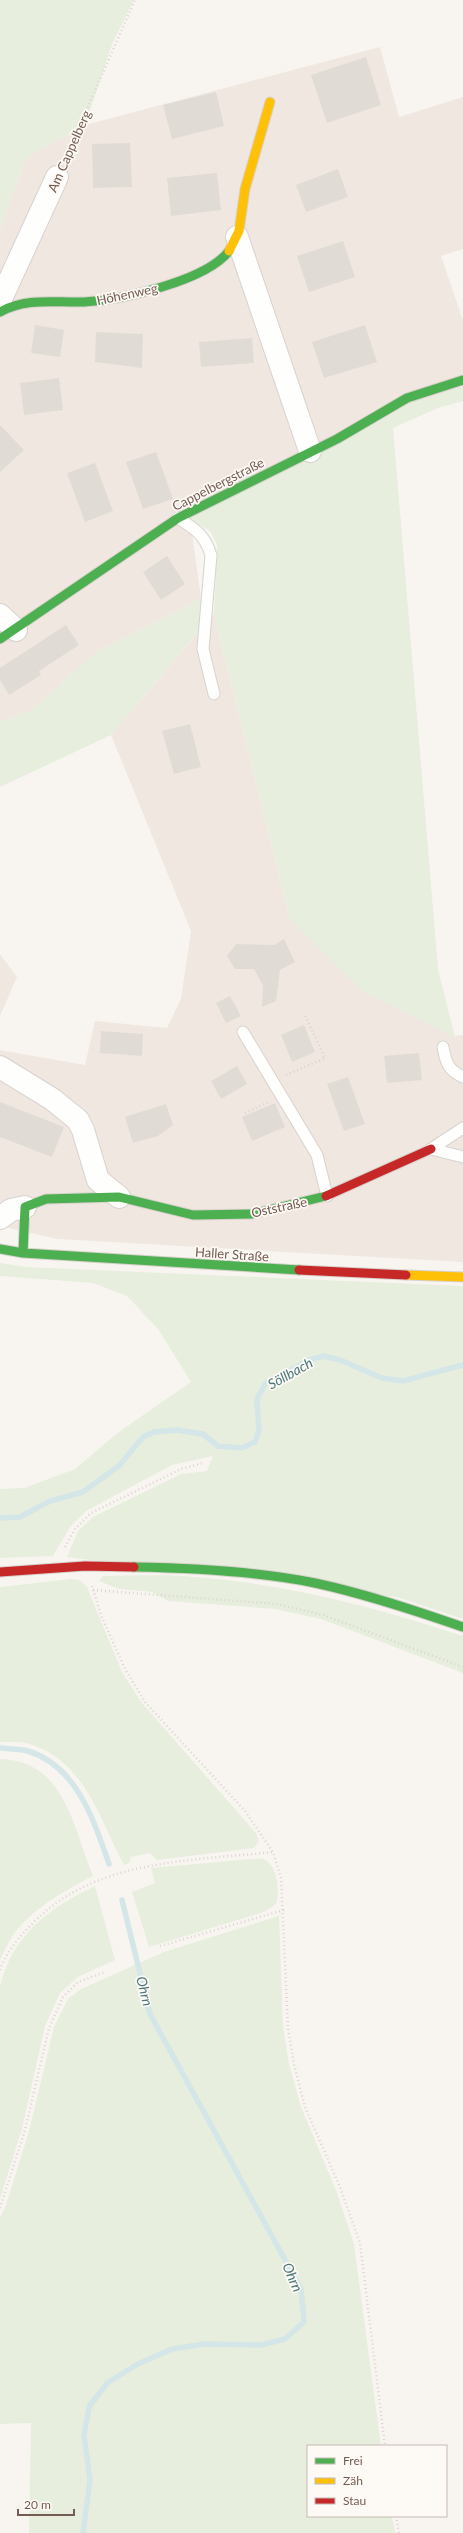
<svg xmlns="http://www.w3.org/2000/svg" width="463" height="2533" font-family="Lato,sans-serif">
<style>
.residential{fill:#f0e7e0}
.green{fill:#e7eedd}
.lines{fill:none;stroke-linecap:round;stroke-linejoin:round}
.stream{stroke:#d4e6e7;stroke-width:5.5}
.building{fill:#e1dbd6}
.lane-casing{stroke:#d7d2cf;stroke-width:13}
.street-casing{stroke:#d7d2cf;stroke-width:24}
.fast-casing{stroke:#d8d1cc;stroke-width:11}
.slow-casing{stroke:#d8d1cc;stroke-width:11}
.jam-casing{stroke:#d8d1cc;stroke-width:11}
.path{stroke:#dad5d0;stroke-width:2.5;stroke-dasharray:1 3;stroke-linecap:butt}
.lane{stroke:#fefefd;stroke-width:11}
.street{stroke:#fefefd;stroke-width:22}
.fast{stroke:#4caf50;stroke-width:9}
.slow{stroke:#ffc107;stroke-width:9}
.jam{stroke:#c62828;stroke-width:9}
.labels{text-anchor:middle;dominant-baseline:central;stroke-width:3.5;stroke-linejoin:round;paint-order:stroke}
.street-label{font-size:13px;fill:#745c52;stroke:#fdf9f4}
.water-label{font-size:14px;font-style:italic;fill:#4b787d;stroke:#fdf9f4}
</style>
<rect width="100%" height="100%" fill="#f8f5f1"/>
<path class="residential" d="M380,47l19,70 64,-20v152l-22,7 22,65v66l-273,132 11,79 -108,57 -61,55 -32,12v-492l26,-72 59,-33z
M214,614l76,305 165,117 8,-1v227l-405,-23 -58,-13v-176l85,15 10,-44 72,7 14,-29 10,-68 -80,-196z
M0,954l17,23 -17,39z"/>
<path class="green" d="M0,0h134l-21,42 -28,83 -59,33 -26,72z
M463,387v14l-25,7 -45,20 45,541 17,68 -91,-45 -74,-73 -76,-305 3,-69 -7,-14 -20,-12 221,-116z
M201,598l-1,32 -89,105 -111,52v-65l32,-12 61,-55z
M0,1263l26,4 437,19v333l-66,-22 -330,-40 11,-26 15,-14 88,-43 26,-3 6,-15 -41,9 -86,46 -16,16 -17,29 -53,2v-69l24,-1 51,-19 41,-35 75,-52 -33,-53 -31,-33 -34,-13 -93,-7z
M103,1576c30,0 61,-2 91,1 93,7 181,30 269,59v37l-142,-54 -46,-10 -107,-8 -16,-9 -33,-3 -20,-8z
M71,1579l9,1 7,7 35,85 19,30 115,131 3,8 -5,7 -97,12 -7,-7 -19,4 -2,6 -5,2c-24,-45 -38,-101 -91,-120 -9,-4 -23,-3 -33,-3v-155z
M0,1759c65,1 73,69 93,117 -29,15 -60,32 -80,59 -5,8 -9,17 -13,25z
M251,1859c4,0 9,-1 12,0 15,5 17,33 13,45l-12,8 -115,35 -17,-55 23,-9 -4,-15z
M95,1886l20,74 -37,17 -18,16 -15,33 -23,103 -22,70v-212c11,-51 50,-80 95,-101z
M279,1916l4,111 6,37 12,43 35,83 18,54 27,202h-73v70h84l3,17h-366l2,-110 -31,1v-206l6,-13 23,-74 25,-104 14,-28 13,-10 83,-37z"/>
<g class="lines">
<path class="stream" d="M0,1518l20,-1 30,-16 33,-9 36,-26 24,-29 11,-5 23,-2 26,4 15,12 24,2 13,-6 4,-11 -2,-32 8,-15 44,-24 15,-4 16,4 42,18 21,3 60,-16
M0,1748c9,1 19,1 28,3 49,15 66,70 81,113
M83,2533l7,-53 -6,-45 5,-28 18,-24 31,-19 34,-15 33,-5 56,1 24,-6 19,-17 -3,-33 -151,-275 -28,-114"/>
</g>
<path class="building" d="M366,57l15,48 -54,18 -16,-48z
M216,92l8,34 -52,13 -9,-34z
M130,143l2,44 -39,1 -1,-44z
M338,169l10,28 -42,15 -10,-27z
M217,173l4,37 -50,6 -4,-38z
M343,241l12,36 -46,15 -12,-36z
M35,325l29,5 -4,27 -29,-4z
M365,325l12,37 -53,16 -12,-36z
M96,332l47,2 -1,34 -47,-6z
M252,338l2,25 -53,4 -2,-25z
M59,378l4,32 -39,5 -4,-32z
M0,425l24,25 -24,22z
M156,452l17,47 -30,10 -17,-47z
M95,463l18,48 -28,11 -18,-49z
M167,556l18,28 -24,16 -18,-28z
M66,625l13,20 -40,26 2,4 -32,20 -9,-15v-12z
M190,724l11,43 -27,7 -12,-43z
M284,939l11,23 -15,8 -4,31 -14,6 1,-21 -9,-17h-19l-8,-13 9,-12 38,1z
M230,996l11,20 -15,7 -10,-20z
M304,1025l11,27 -23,10 -11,-27z
M101,1031l42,3 -1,22 -42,-3z
M419,1053l3,27 -35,3 -3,-27z
M237,1066l10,18 -26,15 -10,-18z
M348,1077l17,47 -21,7 -17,-47z
M0,1102l64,25 -12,30 -52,-20z
M275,1103l10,24 -33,14 -10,-24z
M166,1104l7,21 -15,11 -25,7 -8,-26z"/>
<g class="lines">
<defs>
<path id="lane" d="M178,518c17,11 27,17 33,37l-8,94 11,45
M243,1032l74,123 10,41
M443,1047c3,16 5,23 20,30
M463,1128l-32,21 32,8"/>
<path id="street" d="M237,237l73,214
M0,301l57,-124
M0,615l16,15
M0,1067l52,32 26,21 5,10 15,50 21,17
M0,1218l11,-8 14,-3"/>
<path id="fast" d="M0,312c27,-15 55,-9 84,-10 37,-2 122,-21 145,-51
M0,639l178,-121 159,-79 70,-41 56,-18
M0,1249l23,4 276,17
M23,1253l2,-46 21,-8 73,-2 74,18 59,-1 74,-18
M134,1567c59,1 123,4 181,16 51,11 99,27 148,44"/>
<path id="slow" d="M229,251l10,-20 6,-42 25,-87
M406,1275l57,2"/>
<path id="jam" d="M326,1196l105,-47
M299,1270l107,5
M0,1572l85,-6 49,1"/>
</defs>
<use href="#lane" class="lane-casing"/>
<use href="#street" class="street-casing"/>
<use href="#fast" class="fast-casing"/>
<use href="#slow" class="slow-casing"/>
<use href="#jam" class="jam-casing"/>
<path class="path" d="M65,159l70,-159
M286,1075l39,-17 -21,-45
M245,1113l24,-11
M65,1547l10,-18 16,-16 90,-44 22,-6
M92,1586l9,29 24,54 20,33 100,109 28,41 8,26 7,150 6,36 11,43 35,80 20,56 25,203
M93,1590l184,14 46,11 140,52
M160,1946l124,-36
M0,1970c6,-17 18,-32 31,-45 62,-66 159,-64 242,-73
M0,2208l25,-78 24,-102 14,-31 15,-15 27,-10
M396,2516l3,17"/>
<use href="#lane" class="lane"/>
<use href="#street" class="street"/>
<use href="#fast" class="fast"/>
<use href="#slow" class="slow"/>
<use href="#jam" class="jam"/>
</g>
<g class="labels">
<g class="street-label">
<text transform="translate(69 151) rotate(-66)">Am Cappelberg</text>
<text transform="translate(127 294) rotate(-12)">Höhenweg</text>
<text transform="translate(218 484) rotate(-27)">Cappelbergstraße</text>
<text transform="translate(279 1207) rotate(-12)">Oststraße</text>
<text transform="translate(232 1254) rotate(4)">Haller Straße</text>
</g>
<g class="water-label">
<text transform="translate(290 1373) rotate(-29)">Söllbach</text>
<text transform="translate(145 1991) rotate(76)">Ohrn</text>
<text transform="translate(293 2277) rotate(66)">Ohrn</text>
</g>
</g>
<rect x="307" y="2445" width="140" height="72" fill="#fdf9f4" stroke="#c6bab3"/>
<rect x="315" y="2458" width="20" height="6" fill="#4caf50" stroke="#c6bab3"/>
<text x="343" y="2465" font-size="12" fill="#745c52">Frei</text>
<rect x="315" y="2478" width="20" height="6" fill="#ffc107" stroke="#c6bab3"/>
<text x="343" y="2485" font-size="12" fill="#745c52">Zäh</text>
<rect x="315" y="2498" width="20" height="6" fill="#c62828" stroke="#c6bab3"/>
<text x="343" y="2505" font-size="12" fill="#745c52">Stau</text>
<path d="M18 2509v6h56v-6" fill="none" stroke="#745c52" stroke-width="2"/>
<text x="24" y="2509" font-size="12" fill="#745c52" stroke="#fdf9f4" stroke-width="3" paint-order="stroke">20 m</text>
</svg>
